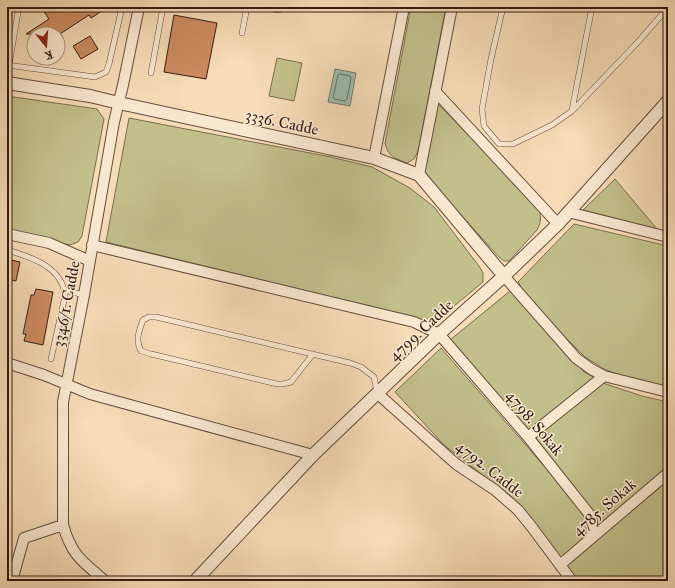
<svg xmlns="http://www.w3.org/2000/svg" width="675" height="588" font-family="'IM FELL Great Primer',serif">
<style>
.green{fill:#c2bf8a;stroke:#7a6e50}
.water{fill:#9dbcad;stroke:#737c70}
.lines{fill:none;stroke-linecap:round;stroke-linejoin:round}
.shore{stroke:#686c61;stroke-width:1}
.building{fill:#cd8b5f;stroke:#331d15}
.service-casing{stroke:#644d3e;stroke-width:6}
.minor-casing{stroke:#644d3e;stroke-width:12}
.tertiary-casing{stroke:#644d3e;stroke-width:14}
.service{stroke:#f9e8d0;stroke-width:5}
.minor{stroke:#f9e8d0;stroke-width:10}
.tertiary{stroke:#f9e8d0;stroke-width:12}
.labels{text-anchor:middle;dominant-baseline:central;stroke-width:3;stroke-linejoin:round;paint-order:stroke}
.street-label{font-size:16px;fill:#331d15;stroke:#f9e8d0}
</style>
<rect width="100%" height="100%" fill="#f6dcb7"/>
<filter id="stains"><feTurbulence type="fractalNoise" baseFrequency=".005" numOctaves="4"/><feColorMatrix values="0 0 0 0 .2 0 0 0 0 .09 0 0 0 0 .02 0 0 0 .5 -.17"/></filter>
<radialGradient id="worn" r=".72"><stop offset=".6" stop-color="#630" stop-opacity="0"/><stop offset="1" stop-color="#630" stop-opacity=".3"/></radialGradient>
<path class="green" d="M411,7h35l-28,144 -4,8 -7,4c-12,-5 -19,-6 -22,-20z
M277,58l25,5 -8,38 -25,-5z
M7,96l90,13 7,10 -22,117 -4,6 -8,3 -63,-15z
M438,104l100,102c3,10 4,15 -1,24l-28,31h-5l-6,-5 -71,-79 -2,-6z
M129,118l202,39 41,10 38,21 24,19 45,59 4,7v9l-48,40 -6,1 -15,-6 -308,-75z
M615,179l42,50 -74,-19z
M574,224l94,22v141l-29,-5 -35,-13 -19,-12 -56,-56 -11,-19z
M510,291l74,81 13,7 -68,53 -79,-92z
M441,348l145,166 3,11 -2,12 -28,23 -60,-72 -55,-43 -49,-53z
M600,382l42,14 26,6v67l-71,61 -61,-91 1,-6z
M668,481v100h-92l-12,-15z"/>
<path class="water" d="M335,69l21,4 -6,33 -22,-4z"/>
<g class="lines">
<path class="shore" d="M340,74l10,2 1,2 -4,21 -2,2 -10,-2 -2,-1 5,-23z"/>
</g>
<path class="building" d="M41,7h67l-17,11 -2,-3 -29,19h-34l23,-15z
M174,15l43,8 -11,56 -42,-7z
M90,36l8,13 -17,10 -8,-13z
M7,259l13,3 -4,19 -9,-2z
M36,289l17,3 -10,53 -19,-4 2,-7h-3l8,-39h3z"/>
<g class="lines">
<defs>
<path id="service" d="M262,7l17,3
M503,7l-12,52 -9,50 2,17 15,18h14l39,-19 20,-14 66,-69 27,-31 1,-4
M242,33l5,-26
M7,65l88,12 11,-5 3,-8 13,-57
M9,65l10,-58
M151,73l12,-66
M572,110l20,-103
M7,250c24,7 56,17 58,46l-14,63
M64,290l20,5
M313,354l-22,28 -8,2h-6l-126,-30 -10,-3c-6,-11 -2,-20 2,-31l6,-3h7l194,46 11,4 13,10 3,15"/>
<path id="minor" d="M435,91l123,133
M374,158l30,-151
M419,175l33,-168
M568,212l100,25
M7,234l42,9 41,18
M92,245l322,77 25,12 89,103 62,78 2,7 -1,16
M504,276l72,82 15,11 13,7 64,16
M7,363l37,12 46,19 223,61
M377,393l79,71 39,26 23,20 13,16 41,55
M528,437l76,-61
M560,565l108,-92
M12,581l12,-43 39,-13
M105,581c-23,-20 -33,-25 -42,-56v-123l21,-107 30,-173 9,-37 16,-78"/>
<path id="tertiary" d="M7,83l83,13 29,7 255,55 45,17 85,101
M195,581l118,-126 126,-121 65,-58 54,-52 110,-123"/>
</defs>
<use href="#service" class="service-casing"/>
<use href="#minor" class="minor-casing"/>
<use href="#tertiary" class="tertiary-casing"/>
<use href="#service" class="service"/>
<use href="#minor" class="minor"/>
<use href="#tertiary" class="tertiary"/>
</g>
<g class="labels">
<g class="street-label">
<text transform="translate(282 122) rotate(12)">3336. Cadde</text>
<text transform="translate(66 304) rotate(-79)">3346/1. Cadde</text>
<text transform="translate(421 330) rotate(-43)">4799. Cadde</text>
<text transform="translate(535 423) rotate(50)">4798. Sokak</text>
<text transform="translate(490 469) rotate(38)">4792. Cadde</text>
<text transform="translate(604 507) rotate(-41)">4785. Sokak</text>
</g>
</g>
<rect width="675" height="588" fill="none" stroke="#f6dcb7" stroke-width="24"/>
<rect x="8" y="8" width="659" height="572" fill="none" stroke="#331d15" stroke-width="2"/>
<rect x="12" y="12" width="651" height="564" fill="none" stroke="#331d15"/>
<g transform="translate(46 46) rotate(163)"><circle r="19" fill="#f9e8d0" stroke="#aa9785"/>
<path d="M0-3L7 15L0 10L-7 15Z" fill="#8f2418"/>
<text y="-6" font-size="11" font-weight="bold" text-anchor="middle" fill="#331d15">K</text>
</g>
<rect width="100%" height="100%" filter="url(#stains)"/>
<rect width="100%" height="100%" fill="url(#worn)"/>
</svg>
